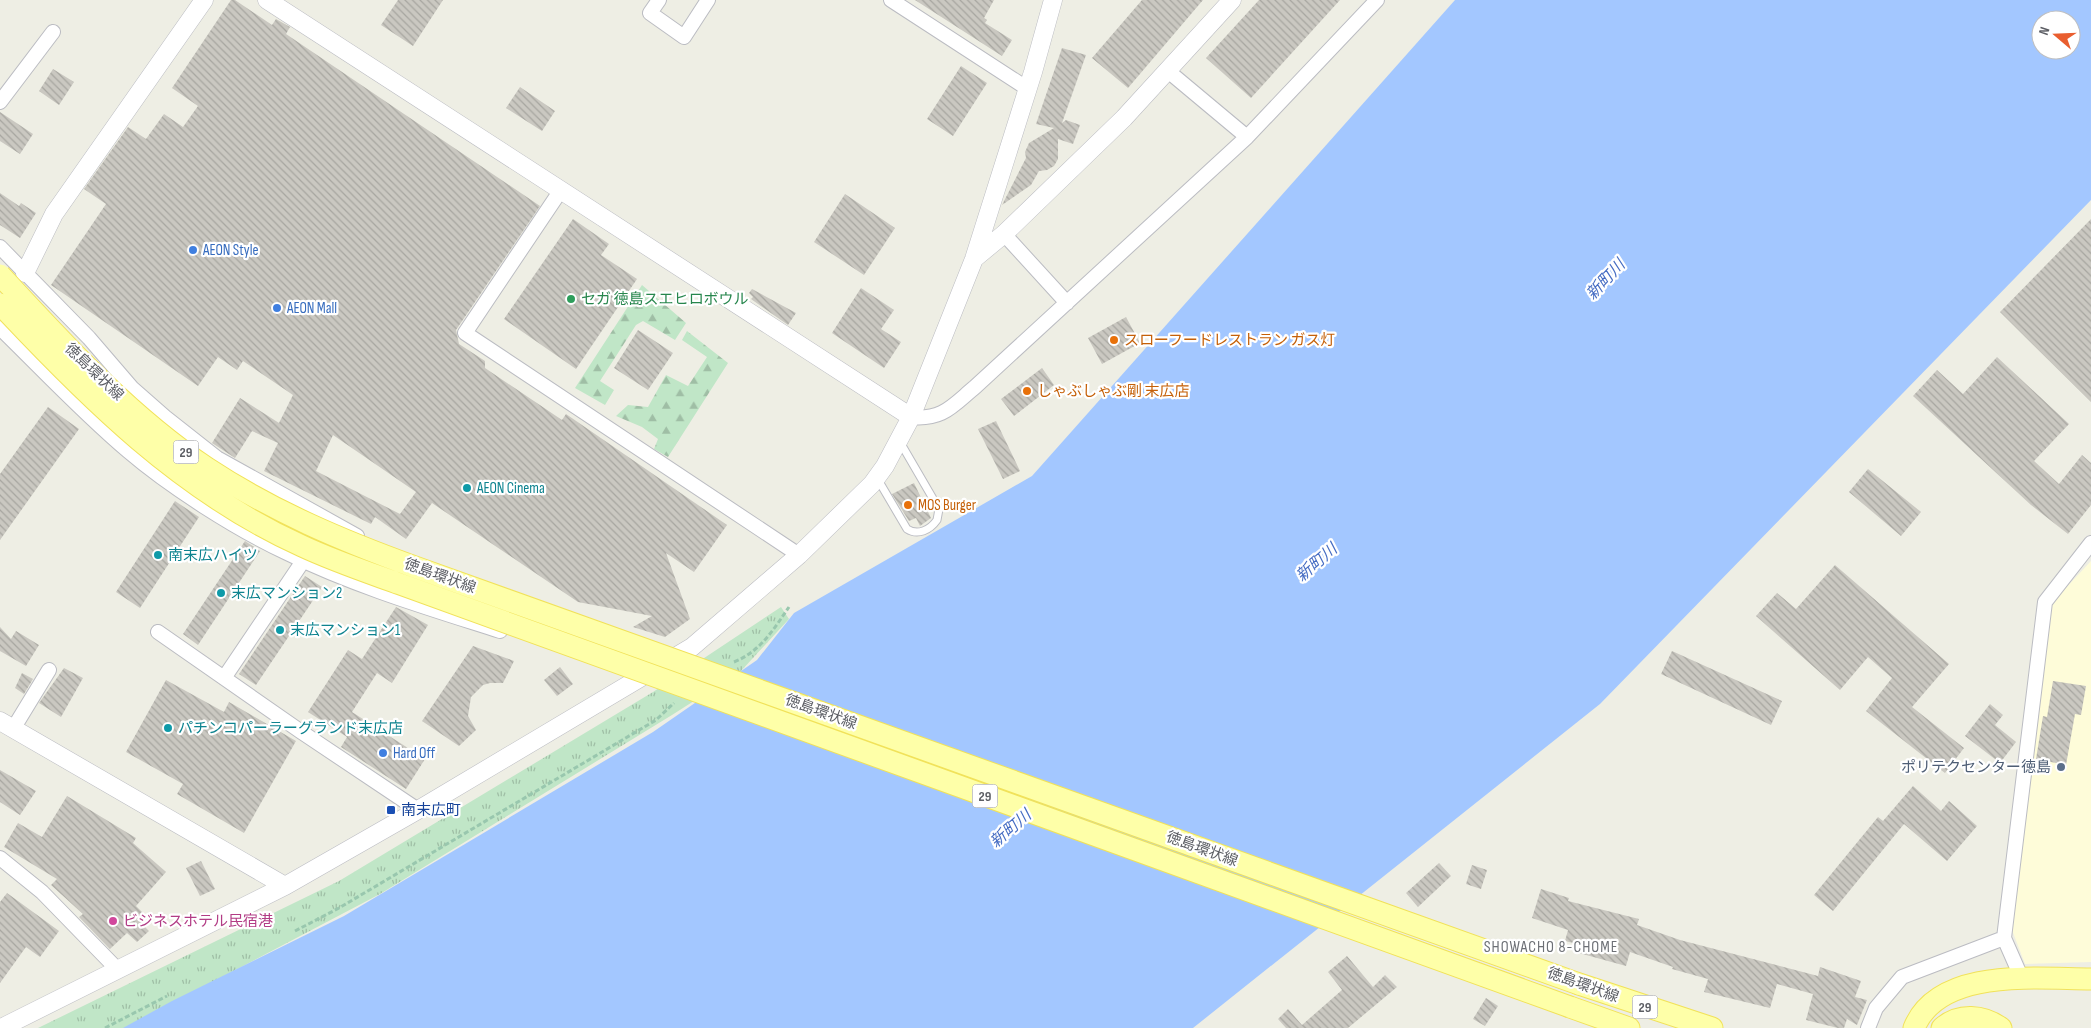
<svg xmlns="http://www.w3.org/2000/svg" width="2091" height="1028" font-family="'Sofia Sans Condensed','Noto Sans JP',sans-serif">
<style>
.commercial{fill:#fefcd9}
.forest{fill:url(#forest-firs)}
.park{fill:url(#park-tufts)}
.water{fill:#a3c7ff;fill-rule:evenodd}
.building{fill:url(#building-back-hatch);fill-rule:evenodd}
.lines{fill:none;stroke-linecap:round;stroke-linejoin:round}
.service-casing{stroke:#bbbcc2;stroke-width:9}
.minor-casing{stroke:#bbbcc2;stroke-width:16}
.tertiary-casing{stroke:#bbbcc2;stroke-width:19}
.primary-casing{stroke:#f1e25a;stroke-width:23}
.path{stroke:#99c7ae;stroke-width:3;stroke-dasharray:5 2.5;stroke-linecap:butt}
.service{stroke:#fff;stroke-width:7}
.minor{stroke:#fff;stroke-width:14}
.tertiary{stroke:#fff;stroke-width:18}
.primary{stroke:#feffa8;stroke-width:21}
.primary-bridge-casing{stroke:#f1e25a;stroke-width:23;stroke-linecap:butt}
.primary-bridge{stroke:#feffa8;stroke-width:21}
.shop-dot{fill:#3f7fe0;stroke:#fff;stroke-width:2}
.leisure-dot{fill:#2e9e5b;stroke:#fff;stroke-width:2}
.food-dot{fill:#e8710a;stroke:#fff;stroke-width:2}
.culture-dot{fill:#0f9aa8;stroke:#fff;stroke-width:2}
.service-dot{fill:#5c6f8a;stroke:#fff;stroke-width:2}
.transit-dot{fill:#1a4fb4;stroke:#fff;stroke-width:2}
.hotel-dot{fill:#d1479c;stroke:#fff;stroke-width:2}
.labels{text-anchor:middle;dominant-baseline:central;stroke-width:4.5;stroke-linejoin:round;paint-order:stroke}
.shield{fill:#fff;stroke:#8d8e92;stroke-width:1}
.shield-label{font-size:14px;font-weight:bold;fill:#5c5e64}
.shop-label{font-size:15px;fill:#366cbe;stroke:#fff;text-anchor:start}
.leisure-label{font-size:15px;fill:#27864d;stroke:#fff;text-anchor:start}
.food-label{font-size:15px;fill:#c56008;stroke:#fff;text-anchor:start}
.street-label{font-size:15px;fill:#5c5e64;stroke:#fff}
.culture-label{font-size:15px;fill:#0d838f;stroke:#fff;text-anchor:start}
.service-label{font-size:15px;fill:#4e5e75;stroke:#fff;text-anchor:end}
.transit-label{font-size:15px;fill:#164399;stroke:#fff;text-anchor:start}
.hotel-label{font-size:15px;fill:#b23c85;stroke:#fff;text-anchor:start}
.water-label{font-size:16px;font-style:italic;fill:#456cc3;stroke:#fff}
.neighbourhood-label{font-size:16px;letter-spacing:1px;fill:#6d7076;stroke:#fff}
</style>
<defs>
<pattern id="forest-firs" width="22" height="20" patternUnits="userSpaceOnUse" patternTransform="scale(1.25)"><rect width="22" height="20" fill="#c0e6c7"/><path d="M5 1l3.5 6h-7zM16 11l3.5 6h-7z" fill="#9fbea5"/></pattern>
<pattern id="park-tufts" width="24" height="20" patternUnits="userSpaceOnUse" patternTransform="scale(1.25)"><rect width="24" height="20" fill="#c0e6c7"/><path d="M3 7l-1-3M5 7V3M7 7l1-3M15 17l-1-3M17 17v-4M19 17l1-3" fill="none" stroke="#9fbea5"/></pattern>
<pattern id="building-back-hatch" width="6" height="6" patternUnits="userSpaceOnUse" patternTransform="scale(1.25)"><rect width="6" height="6" fill="#cac8c1"/><path d="M-1 5l2 2M0 0l6 6M5-1l2 2" fill="none" stroke="#a7a6a0"/></pattern>
</defs>
<rect width="100%" height="100%" fill="#eeeee4"/>
<path class="commercial" d="M2091,561v401l-66,2 -13,-34 39,-326z"/>
<path class="forest" d="M642,285l44,38 -11,17 -32,-19 -7,4 -36,56 14,9 -9,15 -30,-17z
M687,331l41,32 -60,94 -14,-8 4,-10 -16,-12 -26,-11 12,-11 20,2 18,-32 22,11 19,-29 -25,-17z"/>
<path class="park" d="M781,607l8,12 -48,52 -69,44 -292,179 -255,134h-87l301,-147 314,-189z"/>
<path class="water" d="M1455,0h636v200l-491,504 -407,324h-1070l49,-27 172,-85 309,-184 104,-72 37,-47 238,-137zM2041,20h30v30h-30z"/>
<path class="building" d="M231,0h4l37,25 4,-6 14,8 -4,7 254,172 -84,124 3,14 26,17v7l77,52 4,-6 161,111 -33,47 -28,-19 24,66 -25,18 -32,-10 19,-11 -74,-14 -146,-99 -26,36 -31,-22 -4,7 -107,-53 14,-28 -26,-12 -17,27 -23,-15 28,-45 39,25 14,-28 -50,-34 -6,9 -19,-13 -20,29 -147,-101 55,-81 -22,-15 44,-62 18,12 18,-25 19,13 15,-21 -26,-18zM333,435l83,57 -16,22 -84,-43z
M398,0h45l-30,46 -32,-21z
M915,0h79l-10,18 3,2 -2,3 27,17 -10,16z
M1142,0h61l-75,88 -36,-30z
M1259,0h81l-89,98 -45,-40z
M1062,48l24,7 -24,68 4,-3 14,5 -7,19 -15,-5v20l-4,7 -7,4 -8,1 -8,14 -29,20 24,-47 -1,-6 4,-9 25,-15 -18,-4z
M961,66l26,17 -34,53 -26,-17z
M53,69l21,13 -15,23 -20,-14z
M520,87l35,24 -13,20 -36,-23z
M0,112l33,22 -13,20 -20,-13z
M0,193l19,13 2,-3 15,10 -16,25 -20,-13z
M845,194l50,34 -31,47 -50,-33z
M573,219l36,25 -8,11 36,24 -61,90 -72,-50z
M2091,219v183l-91,-90z
M861,288l33,22 -13,19 20,13 -17,26 -52,-35z
M752,289l44,24 -8,12 -37,-26 2,-2 -4,-4z
M1126,317l14,26 -38,21 -14,-26z
M638,330l35,23 -25,37 -34,-22z
M1997,357l72,67 -35,37 25,23 23,-29 9,8v42l-23,29 -37,-29 -118,-109 24,-26 26,24z
M1042,368l12,17 -40,31 -13,-17z
M48,407l31,22 -79,111v-66z
M996,421l24,50 -17,8 -25,-50z
M1868,469l53,43 -20,24 -52,-44z
M914,483l17,35 -11,8 -4,-8 -7,3 -17,-27z
M175,501l24,16 -59,91 -24,-16z
M245,541l15,10 -62,94 -15,-11z
M1835,565l114,99 -37,43 52,41 -19,25 -79,-62 26,-33 -24,-21 -28,33 -84,-74 21,-23 19,16z
M305,576l17,11 -66,98 -17,-11z
M396,607l32,18 -36,58 -15,-10 -25,39 73,47 -19,30 -65,-42 6,-10 -39,-25 40,-62 14,9z
M0,627l11,12 5,-8 23,14 -13,21 -26,-15z
M473,646l41,15 -11,22h-13l-7,2 -12,12 -3,19 8,14 -17,16 -37,-25z
M1672,651l110,50 -11,24 -110,-51z
M560,667l13,17 -16,12 -13,-16z
M64,668l19,10 -22,39 -22,-14z
M22,673l11,6 -9,15 -9,-6z
M166,680l58,32 5,-10 67,39 -52,92 -67,-39 6,-10 -57,-32z
M2053,681l33,5 -5,29 -6,-1 -9,51 -30,-6 7,-43 4,1z
M1990,704l13,11 -8,10 21,17 -16,21 -35,-27z
M0,770l36,21 -16,24 -20,-13z
M1913,786l28,25 8,-10 28,25 -30,35 -43,-37 -71,87 -19,-16 64,-78 5,4z
M67,796l69,42 -3,5 33,29 -30,34 8,8 -1,11 6,6 -12,11 -10,-9 -17,16 -31,-32 4,-3 -32,-29 6,-6 -53,-32 14,-24 24,14z
M201,861l14,28 -15,7 -14,-28z
M1439,863l12,13 -33,31 -12,-14z
M1472,865l15,5 -6,19 -15,-5z
M1541,889l28,9 -1,3 71,18 -2,6 43,15 138,36 2,-9 41,14 -6,16 12,3 -10,25 -10,-6 -3,9h-6l-32,-8 7,-26 -36,-10 -7,24 -66,-16 4,-13 -36,-10 1,-2 -43,-15 -4,14 -47,-13 2,-8 -16,-4 3,-11 -36,-12z
M7,893l52,38 -19,26 -14,-10 -26,36v-81z
M1347,956l26,31 12,-12 12,12 -49,41h-62l-8,-9 10,-10 14,16 40,-35 -14,-18z
M1486,998l12,8 -13,20 -12,-7z"/>
<g class="lines">
<defs>
<path id="service" d="M877,478l30,51c11,7 23,1 30,-9l2,-11 -39,-67"/>
<path id="minor" d="M659,0l-9,13 34,24 24,-37
M891,0l137,89
M1168,71l79,66
M0,102l53,-70
M561,190l-96,143 334,222
M1004,234l63,69
M0,247l89,91 43,50 33,29 52,41 140,78
M0,328c42,41 83,85 128,123 42,36 108,78 159,102 67,33 141,55 213,78
M911,417c32,3 41,-11 64,-30l272,-250 130,-137
M158,632l142,99 118,79
M224,678l79,-117
M13,729l36,-59
M0,858l42,34 75,77
M2004,938l41,-336 46,-59
M1868,1028l8,-20 26,-31 102,-39 18,41"/>
<path id="tertiary" d="M267,0l644,417
M975,258l29,-24 120,-116 108,-118
M25,273l29,-59 150,-214
M0,721l285,165
M1,1028l284,-142 133,-76 274,-163 107,-92 73,-71 13,-18 26,-49 63,-158 59,-187 20,-72"/>
<path id="primary" d="M1579,984l133,44
M1570,1007l59,21
M1914,1028c25,-61 123,-49 177,-49
M1942,1028c17,-15 41,-13 59,0"/>
</defs>
<use href="#service" class="service-casing"/>
<use href="#minor" class="minor-casing"/>
<use href="#tertiary" class="tertiary-casing"/>
<use href="#primary" class="primary-casing"/>
<path class="path" d="M734,662c27,-11 39,-32 55,-55
M295,931l44,-23 317,-188 18,-17
M105,1028l62,-32"/>
<use href="#service" class="service"/>
<use href="#minor" class="minor"/>
<use href="#tertiary" class="tertiary"/>
<use href="#primary" class="primary"/>
<defs>
<path id="primary-bridge" d="M0,275c64,69 128,140 207,193 65,43 136,73 208,99l1164,417
M0,304c88,94 182,188 302,242 32,15 65,26 98,38l1170,423"/>
</defs>
<use href="#primary-bridge" class="primary-bridge-casing"/>
<use href="#primary-bridge" class="primary-bridge"/>
</g>
<g class="shop-dot">
<circle cx="193" cy="250" r="5"/>
<circle cx="277" cy="308" r="5"/>
<circle cx="383" cy="753" r="5"/>
</g>
<circle class="leisure-dot" cx="571" cy="299" r="5"/>
<g class="food-dot">
<circle cx="1114" cy="340" r="5"/>
<circle cx="1027" cy="391" r="5"/>
<circle cx="908" cy="505" r="5"/>
</g>
<g class="culture-dot">
<circle cx="467" cy="488" r="5"/>
<circle cx="158" cy="555" r="5"/>
<circle cx="221" cy="593" r="5"/>
<circle cx="280" cy="630" r="5"/>
<circle cx="168" cy="728" r="5"/>
</g>
<circle class="service-dot" cx="2061" cy="767" r="5"/>
<rect class="transit-dot" x="386" y="805" width="10" height="10" rx="2.5"/>
<circle class="hotel-dot" cx="113" cy="921" r="5"/>
<g class="labels">
<g class="shield">
<rect x="173.5" y="440.5" width="25" height="23" rx="4"/>
<rect x="972.5" y="784.5" width="25" height="23" rx="4"/>
<rect x="1632.5" y="995.5" width="25" height="23" rx="4"/>
</g>
<g class="shield-label">
<text x="186" y="452">29</text>
<text x="985" y="796">29</text>
<text x="1645" y="1007">29</text>
</g>
<g class="shop-label">
<text x="203" y="250">AEON Style</text>
<text x="287" y="308">AEON Mall</text>
<text x="393" y="753">Hard Off</text>
</g>
<g class="leisure-label">
<text x="581" y="299">セガ 徳島スエヒロボウル</text>
</g>
<g class="food-label">
<text x="1124" y="340">スローフードレストラン ガス灯</text>
<text x="1037" y="391">しゃぶしゃぶ剛 末広店</text>
<text x="918" y="505">MOS Burger</text>
</g>
<g class="street-label">
<text transform="translate(94 372) rotate(44)">徳島環状線</text>
<text transform="translate(440 576) rotate(20)">徳島環状線</text>
<text transform="translate(821 712) rotate(20)">徳島環状線</text>
<text transform="translate(1202 849) rotate(20)">徳島環状線</text>
<text transform="translate(1583 985) rotate(20)">徳島環状線</text>
</g>
<g class="culture-label">
<text x="477" y="488">AEON Cinema</text>
<text x="168" y="555">南末広ハイツ</text>
<text x="231" y="593">末広マンション2</text>
<text x="290" y="630">末広マンション1</text>
<text x="178" y="728">パチンコパーラーグランド末広店</text>
</g>
<g class="service-label">
<text x="2051" y="767">ポリテクセンター徳島</text>
</g>
<g class="transit-label">
<text x="401" y="810">南末広町</text>
</g>
<g class="hotel-label">
<text x="123" y="921">ビジネスホテル民宿港</text>
</g>
<g class="water-label">
<text transform="translate(1606 280) rotate(-47)">新町川</text>
<text transform="translate(1317 563) rotate(-41)">新町川</text>
<text transform="translate(1011 829) rotate(-41)">新町川</text>
</g>
<g class="neighbourhood-label">
<text x="1551" y="947">SHOWACHO 8-CHOME</text>
</g>
</g>
<g transform="translate(2056 35) rotate(289)"><circle r="24" fill="#ffffff" stroke="#bebfc1"/>
<path d="M0-4L9 19L0 12L-9 19Z" fill="#e95e2f"/>
<text y="-8" font-size="14" font-weight="bold" text-anchor="middle" fill="#5c5e64">N</text>
</g>
</svg>
